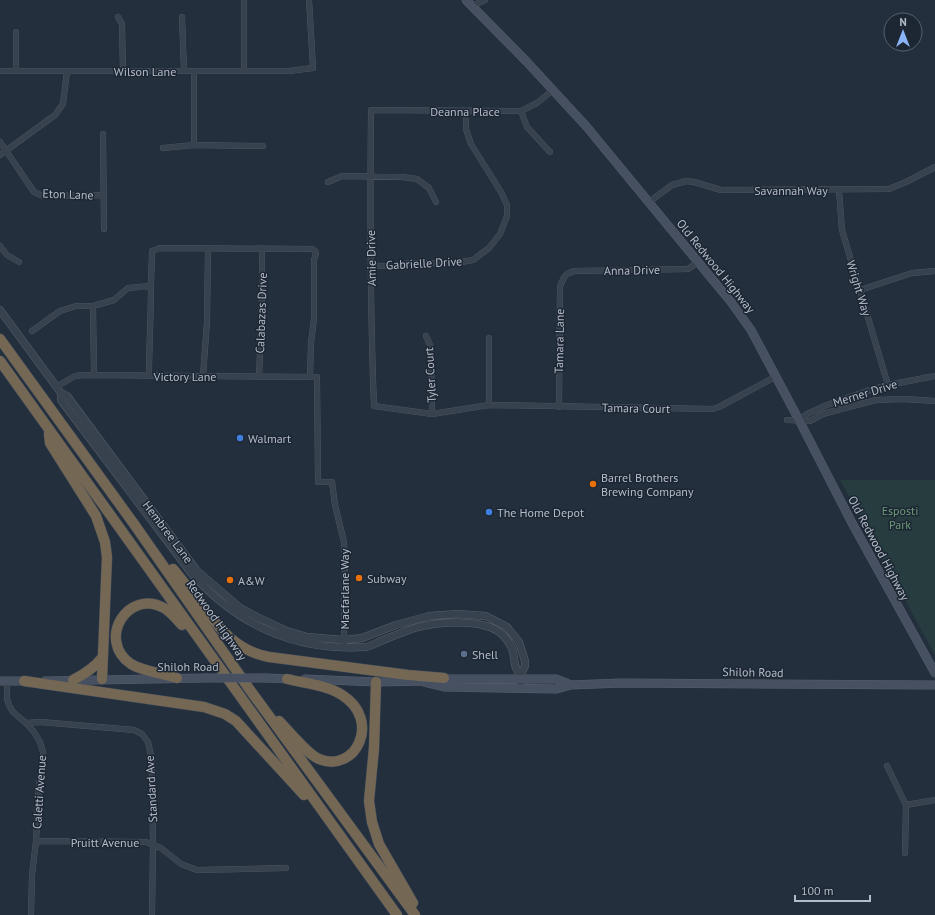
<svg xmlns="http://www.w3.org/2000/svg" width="935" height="915" font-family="'PT Sans',sans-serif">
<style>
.green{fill:#263c3f}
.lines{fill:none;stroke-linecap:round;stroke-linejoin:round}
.minor-casing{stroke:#565f6c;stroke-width:6}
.tertiary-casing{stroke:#565f6c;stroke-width:8}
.secondary-casing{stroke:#565f6c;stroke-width:9}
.motorway-casing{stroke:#434c59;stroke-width:11}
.minor{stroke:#38414e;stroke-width:5.5}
.tertiary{stroke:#38414e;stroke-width:7}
.secondary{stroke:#465061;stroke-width:8}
.motorway{stroke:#746855;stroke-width:10}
.secondary-bridge-casing{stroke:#565f6c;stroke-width:9;stroke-linecap:butt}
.secondary-bridge{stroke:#465061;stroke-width:8}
.shop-dot{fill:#3f7fe0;stroke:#1d2633;stroke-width:1.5}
.food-dot{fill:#e8710a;stroke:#1d2633;stroke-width:1.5}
.service-dot{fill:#5c6f8a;stroke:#1d2633;stroke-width:1.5}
.labels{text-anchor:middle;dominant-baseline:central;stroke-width:3;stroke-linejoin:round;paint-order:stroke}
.street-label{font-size:12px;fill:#b4bcc9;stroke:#1d2633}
.poi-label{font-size:12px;fill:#b4bcc9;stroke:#1d2633;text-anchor:start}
.park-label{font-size:12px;fill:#6b9a76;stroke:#1d2633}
</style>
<rect width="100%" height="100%" fill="#242f3e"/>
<path class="green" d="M840,480h95v175z"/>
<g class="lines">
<defs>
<path id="minor" d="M244,0v71
M472,6l13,-6
M118,17l4,7 1,47
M182,17l2,54
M16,32v39
M0,71h289l24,-3 -4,-68
M194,71v74
M553,90l-16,13 -16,8 -150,-1c-1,98 -1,197 3,296l58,8 57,-9 224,4 6,-2 56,-30
M521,111l6,16 23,25
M103,134l1,95
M0,142l34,50 9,4 61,-1
M163,148l31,-3 69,1
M0,155l55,-40 8,-11 4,-33
M328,182l14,-6 60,1 15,2 12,9 7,14
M839,190l3,40 46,155
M649,202l23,-17 14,-4 8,1 27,8 168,-1 17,-7 29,-15
M0,246l7,9 12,7
M371,266h21l18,-3h46l17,-3 16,-12 11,-14 7,-18v-11l-6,-13 -30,-48 -5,-15v-18
M860,290l52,-17 23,-2
M93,306l1,69
M32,331l28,-20 16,-5h17l21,-6 14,-12 23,-2 1,-35 8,-3 152,1 3,2 1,3 -2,6v59l-3,24 -1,34
M426,336l5,11 1,67
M149,376c0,-30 2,-60 2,-90
M203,376l4,-54 1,-74
M259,377l3,-75v-53
M56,387l19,-11 9,-1 233,2 1,105h14l3,23 9,37 1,22 -1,78
M489,405v-67
M559,407l1,-120c3,-9 5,-14 15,-16l113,-2 10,-7
M787,420l23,1 13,-7 18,-5 35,-9 28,-1 31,2
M799,420l8,-6 20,-9 40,-14 21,-6 47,-9
M7,681v18l2,6 4,7 13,11 8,9 6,10 3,10v11l-4,21 -3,57 -4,34 -1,40
M26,723l15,-1 93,8 8,4 6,8 4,18 1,85 -1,70
M887,766l19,39 -1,48
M906,805l29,-5
M36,841l110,1 15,6 20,16 16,6 89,-2"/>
<path id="tertiary" d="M0,310l61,83v7l131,174c46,51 103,77 172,73 6,0 12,-4 17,-6 12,-5 24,-10 37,-14 22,-5 60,-8 80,4 4,3 10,9 12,14 4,5 4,14 5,20 1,4 4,7 5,11 1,4 0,8 0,12
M61,393l6,3 130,175 43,37 17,9 30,14 20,6 37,3 18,-2 34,-13 33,-9 28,-2 29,2 21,11 12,15 6,19v5l-5,10"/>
<path id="secondary" d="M466,0l60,61 60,65 145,176 20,28 48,90 53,103 83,150
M265,678l27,1
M305,679l71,3 52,-1
M439,679h117l15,6
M0,681h29
M45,681l161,-3
M424,682l21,5 112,2 14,-4 50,-2 314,2"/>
<path id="motorway" d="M0,339l134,185 116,166 165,225
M0,361l397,554
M49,434l1,9 46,73 9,26 2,15 -5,122
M173,569c10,12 19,24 29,37 19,24 35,45 67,51l139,18 36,3
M177,678c-13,-4 -35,-7 -46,-14 -35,-24 -3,-76 33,-56 7,4 12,11 18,17
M73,680c12,-6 21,-12 30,-23
M24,681l180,26 21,7 11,7 68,74
M376,682l-2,66 -5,53 3,21 7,22 34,59
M279,721c9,9 29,34 40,38 37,15 63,-39 23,-64 -15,-10 -38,-12 -55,-16"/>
</defs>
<use href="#minor" class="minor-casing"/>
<use href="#tertiary" class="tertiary-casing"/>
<use href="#secondary" class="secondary-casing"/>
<use href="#motorway" class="motorway-casing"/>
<use href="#minor" class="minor"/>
<use href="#tertiary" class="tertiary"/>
<use href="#secondary" class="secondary"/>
<use href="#motorway" class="motorway"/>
<defs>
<path id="secondary-bridge" d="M206,678h59"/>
</defs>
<use href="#secondary-bridge" class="secondary-bridge-casing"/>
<use href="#secondary-bridge" class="secondary-bridge"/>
</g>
<g class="shop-dot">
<circle cx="240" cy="438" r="4"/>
<circle cx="489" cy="512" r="4"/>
</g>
<g class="food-dot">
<circle cx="593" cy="484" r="4"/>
<circle cx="359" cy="578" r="4"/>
<circle cx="230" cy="580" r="4"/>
</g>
<circle class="service-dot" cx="464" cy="654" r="4"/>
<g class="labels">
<g class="street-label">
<text x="145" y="71">Wilson Lane</text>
<text x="465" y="111">Deanna Place</text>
<text x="791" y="190">Savannah Way</text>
<text transform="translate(68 194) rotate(2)">Eton Lane</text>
<text transform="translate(371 258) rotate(-91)">Amie Drive</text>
<text transform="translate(424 263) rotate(-3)">Gabrielle Drive</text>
<text transform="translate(716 266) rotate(51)">Old Redwood Highway</text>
<text transform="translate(632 270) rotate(-1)">Anna Drive</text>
<text transform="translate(859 288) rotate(73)">Wright Way</text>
<text transform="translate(261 313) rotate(-88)">Calabazas Drive</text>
<text transform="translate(559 341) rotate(-89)">Tamara Lane</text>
<text transform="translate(430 375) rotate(-93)">Tyler Court</text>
<text x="185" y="376">Victory Lane</text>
<text transform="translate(865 393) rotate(-17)">Merner Drive</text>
<text transform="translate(636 408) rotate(1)">Tamara Court</text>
<text transform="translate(168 532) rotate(53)">Hembree Lane</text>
<text transform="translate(879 548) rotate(62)">Old Redwood Highway</text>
<text transform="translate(344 589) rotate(-90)">Macfarlane Way</text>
<text transform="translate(217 620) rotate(55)">Redwood Highway</text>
<text x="188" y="666">Shiloh Road</text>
<text transform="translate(753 672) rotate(1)">Shiloh Road</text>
<text transform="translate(151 789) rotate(-93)">Standard Ave</text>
<text transform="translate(39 792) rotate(-86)">Caletti Avenue</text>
<text x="105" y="842">Pruitt Avenue</text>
</g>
<g class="poi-label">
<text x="248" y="438">Walmart</text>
<text x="601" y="477">Barrel Brothers<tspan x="601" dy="14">Brewing Company</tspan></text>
<text x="497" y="512">The Home Depot</text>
<text x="367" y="578">Subway</text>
<text x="238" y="580">A&amp;W</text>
<text x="472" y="654">Shell</text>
</g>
<g class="park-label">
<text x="900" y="510">Esposti<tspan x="900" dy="14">Park</tspan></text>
</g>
</g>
<g transform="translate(903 32)"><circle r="19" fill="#1d2633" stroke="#59626f"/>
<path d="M0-3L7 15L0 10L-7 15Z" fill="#8ab4f8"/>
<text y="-6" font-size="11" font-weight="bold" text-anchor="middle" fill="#b4bcc9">N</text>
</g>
<path d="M795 895v6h75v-6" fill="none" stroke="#b4bcc9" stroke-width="2"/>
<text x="801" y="895" font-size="12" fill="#b4bcc9" stroke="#1d2633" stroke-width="3" paint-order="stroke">100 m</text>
</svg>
